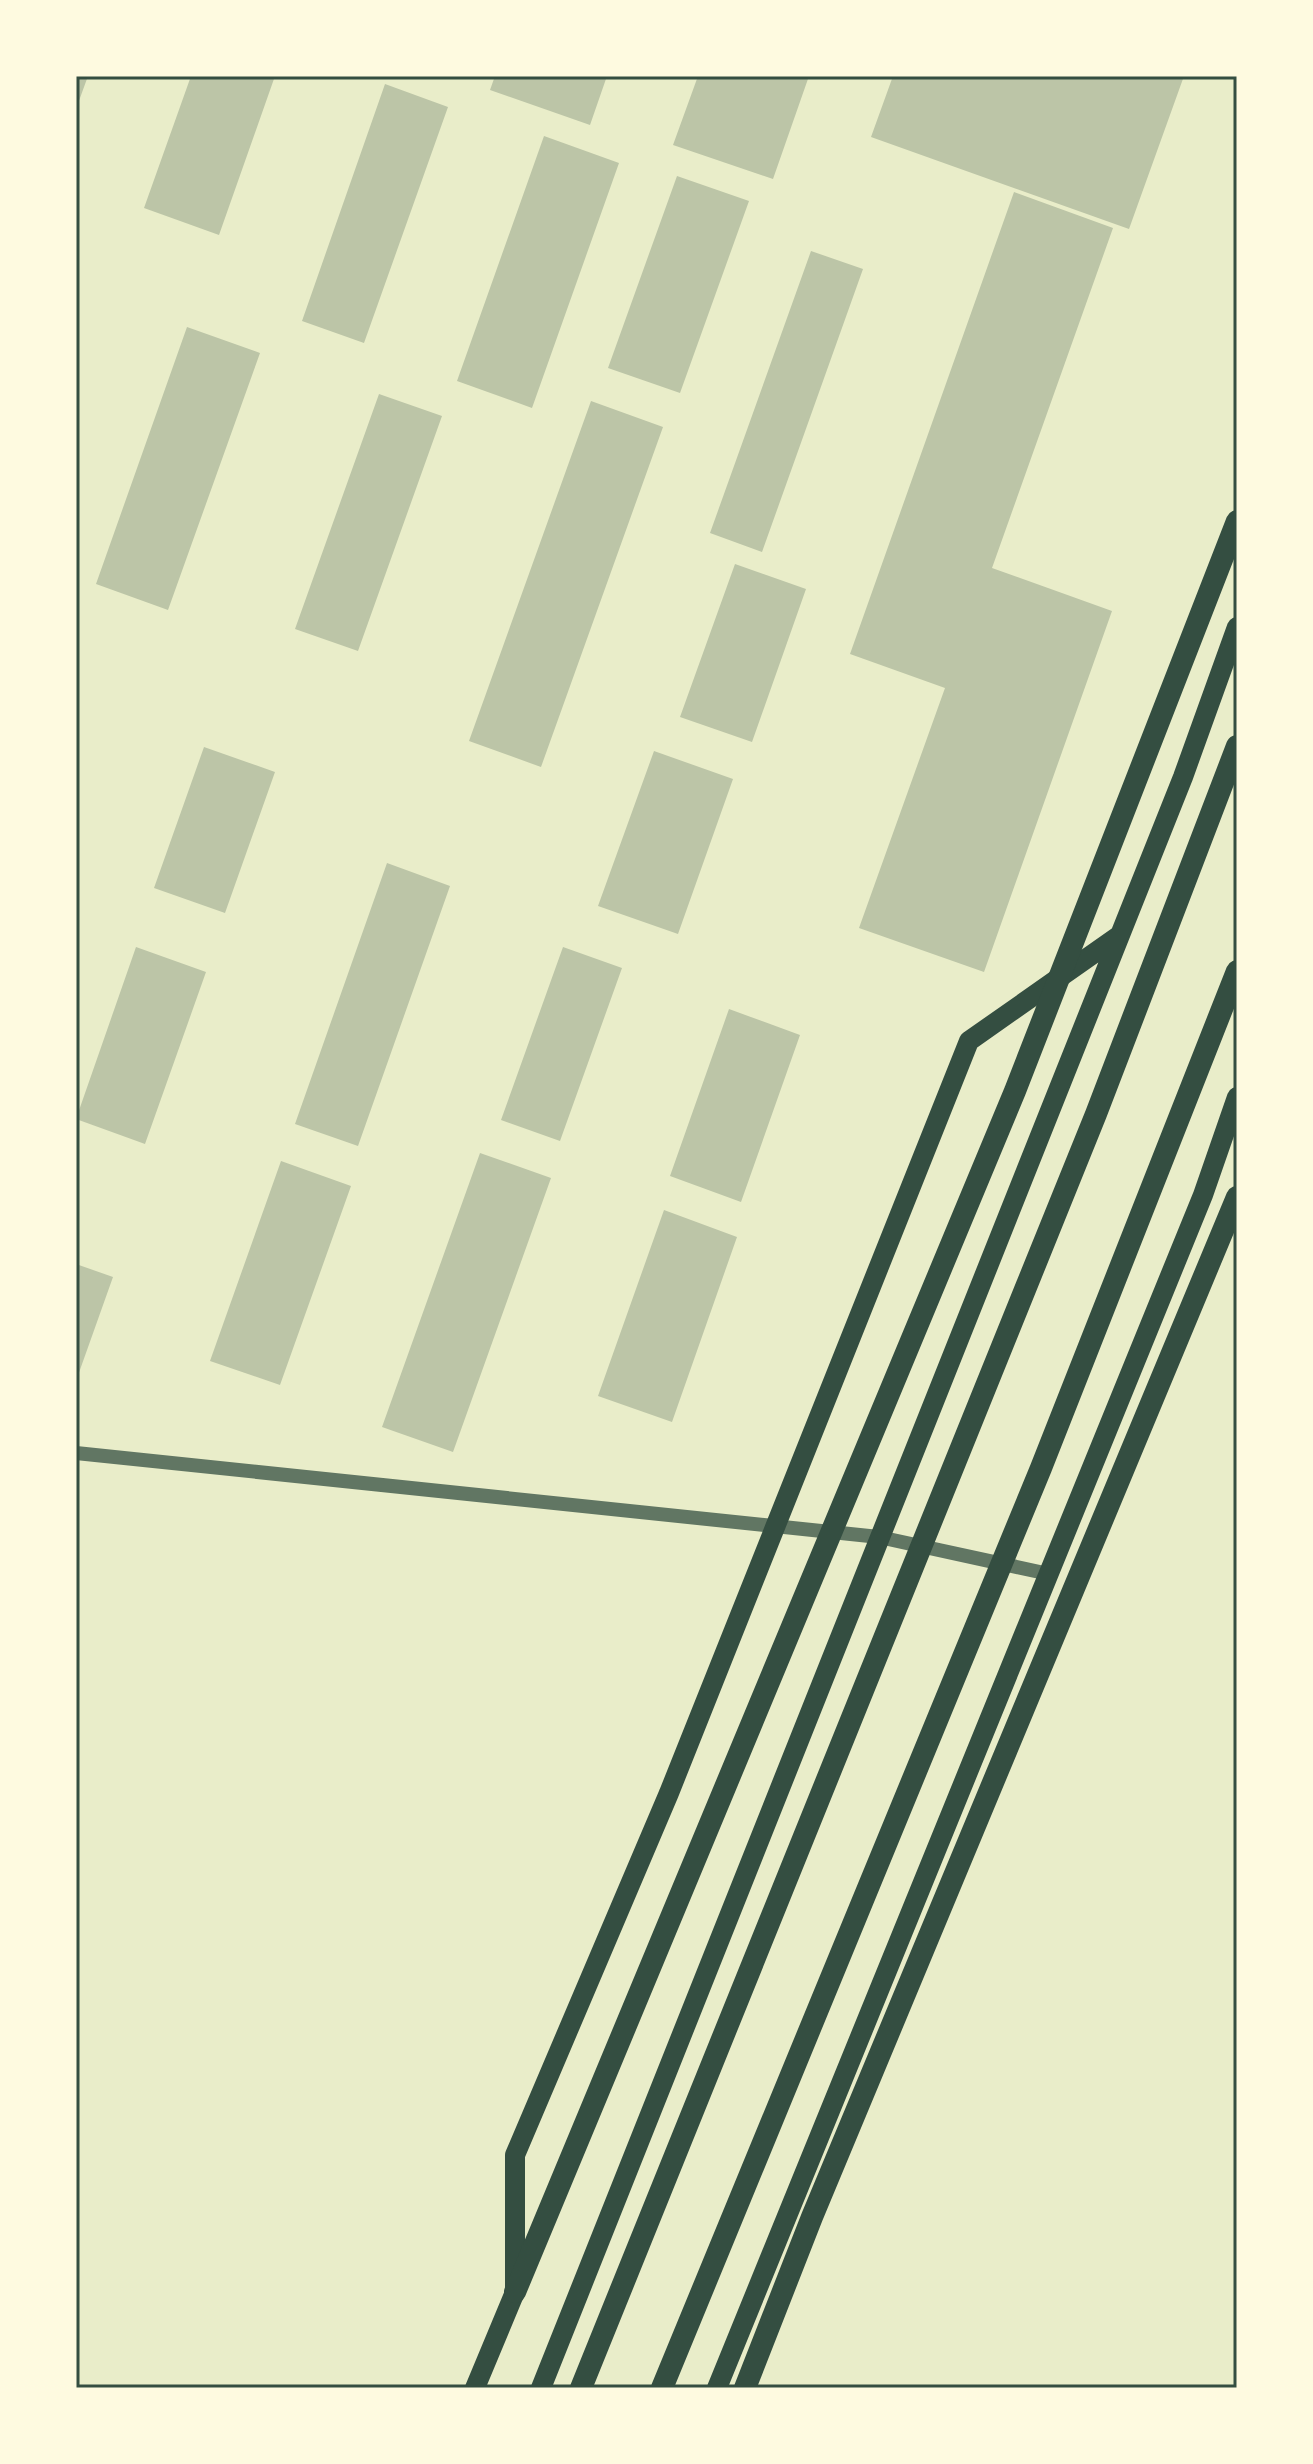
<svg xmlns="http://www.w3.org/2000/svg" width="1313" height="2464" font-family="'Noto Sans',sans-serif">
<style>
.building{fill:#bcc5a7}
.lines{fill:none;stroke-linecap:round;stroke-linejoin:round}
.tertiary{stroke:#617663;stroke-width:14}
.primary{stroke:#344e41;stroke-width:20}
.trunk{stroke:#344e41;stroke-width:22}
.neatline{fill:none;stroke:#344e41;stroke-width:3}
</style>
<rect width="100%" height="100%" fill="#e9edc9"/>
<path class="building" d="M76,76h12l-12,33z
M191,76h84l-56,159 -75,-27z
M495,76h112l-17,49 -100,-35z
M698,76h111l-36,103 -100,-34z
M893,76h291l-55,153 -258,-92z
M385,84l63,23 -84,236 -62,-22z
M544,136l75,27 -87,245 -75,-27z
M677,176l72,25 -69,192 -72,-25z
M1014,192l99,36 -121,340 120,43 -128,361 -125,-44 86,-240 -95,-34z
M811,251l52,18 -101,283 -52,-19z
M187,327l73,26 -92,257 -72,-26z
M379,394l63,22 -84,235 -63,-22z
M591,401l72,26 -122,340 -72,-26z
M735,564l71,25 -54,153 -72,-25z
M204,747l71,25 -50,141 -71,-25z
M654,751l79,28 -55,155 -80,-28z
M387,863l63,23 -92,260 -63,-22z
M136,947l70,25 -61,172 -69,-25z
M563,947l59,21 -62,173 -59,-21z
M729,1009l71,26 -59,167 -71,-26z
M480,1153l71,25 -98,274 -71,-25z
M281,1161l70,25 -71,199 -70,-24z
M664,1210l73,27 -65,185 -74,-26z
M76,1264l37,13 -37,104z"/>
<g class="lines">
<path class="tertiary" d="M76,1453l803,84 170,37"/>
<path class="primary" d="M475,2388l40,-96v-137l154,-362 300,-752 151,-106
M541,2388l642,-1611 54,-150
M717,2388l486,-1193 34,-98"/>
<path class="trunk" d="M515,2292l500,-1201 222,-570
M581,2388l515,-1274 141,-368
M662,2388l379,-920 196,-497
M745,2388l67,-171 425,-1020"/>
</g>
<rect width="1313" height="2464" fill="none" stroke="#fefae0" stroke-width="156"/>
<rect x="78" y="78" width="1157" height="2308" class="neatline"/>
</svg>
